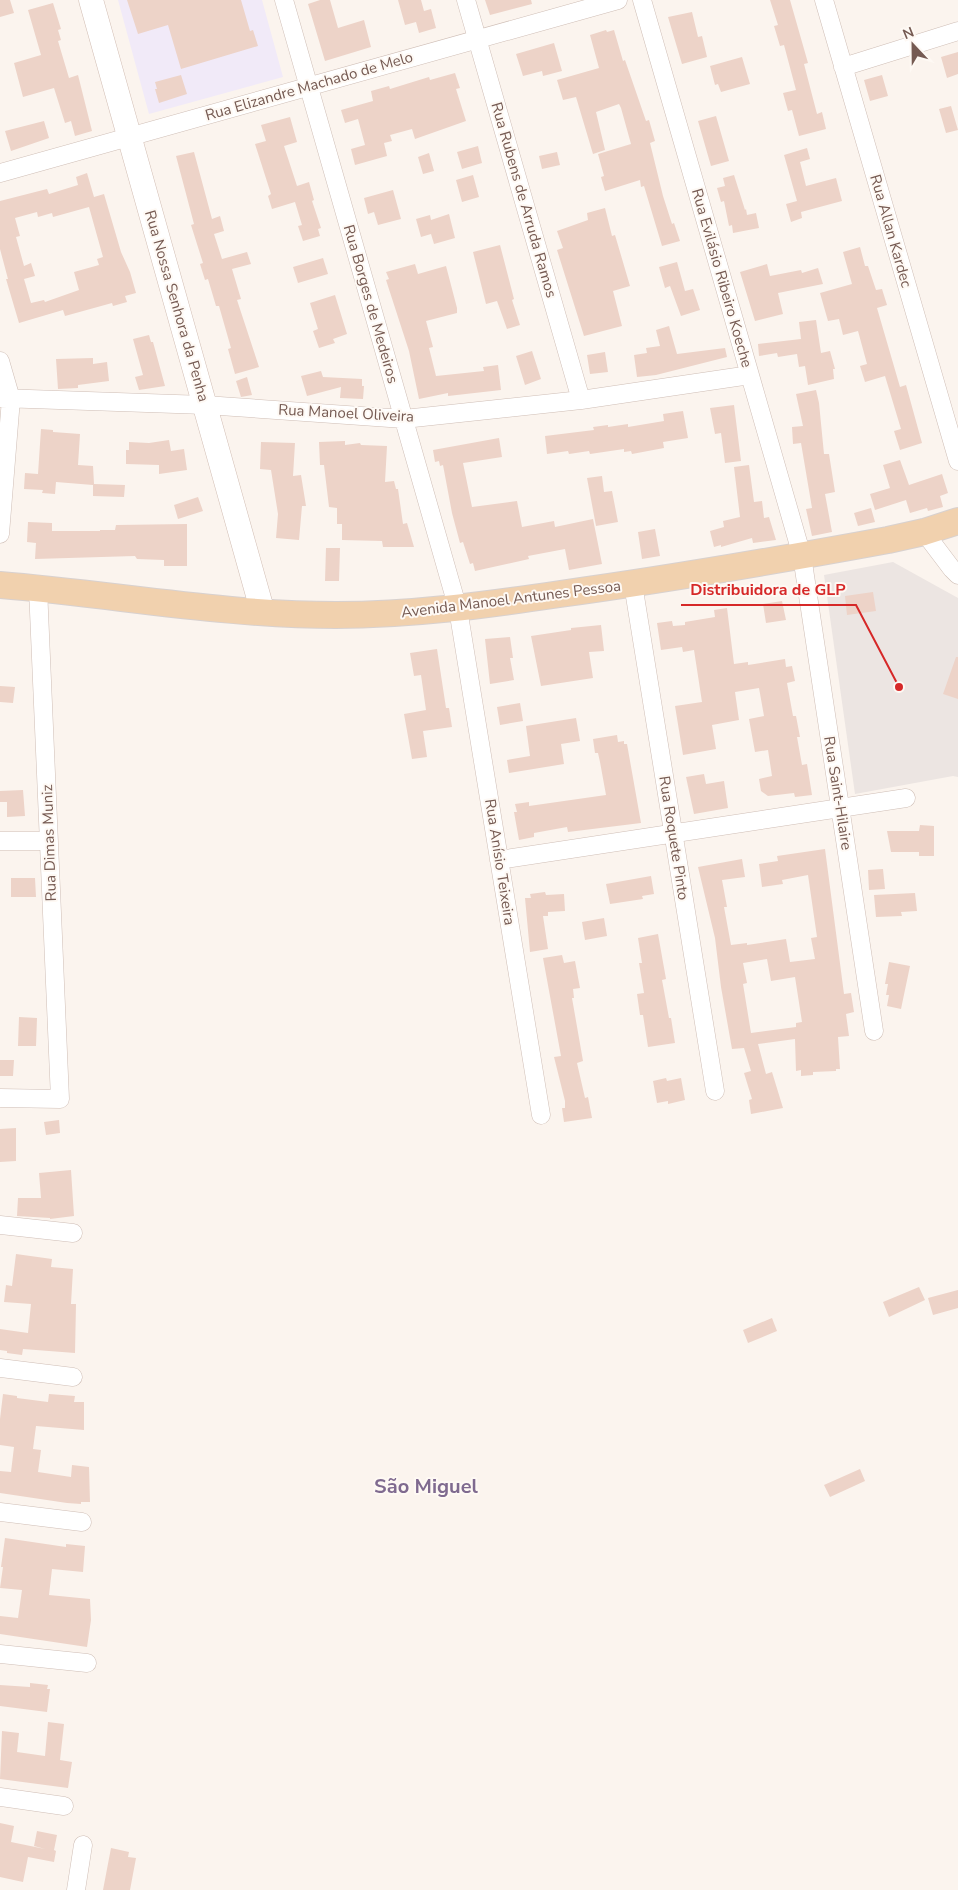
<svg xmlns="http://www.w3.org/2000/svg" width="958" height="1890" font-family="'Nunito Sans',sans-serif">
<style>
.industrial{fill:#ece5e2}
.education{fill:#f1eaf8}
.building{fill:#edd3c8;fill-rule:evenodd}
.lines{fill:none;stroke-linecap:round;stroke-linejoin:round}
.street-casing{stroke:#cfbeb6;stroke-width:19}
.secondary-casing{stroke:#d2beb4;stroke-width:25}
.primary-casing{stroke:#d8d1cf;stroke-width:28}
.street{stroke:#fff;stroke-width:18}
.secondary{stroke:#fff;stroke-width:24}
.primary{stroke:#f1d1ae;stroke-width:26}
.labels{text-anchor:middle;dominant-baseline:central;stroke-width:4;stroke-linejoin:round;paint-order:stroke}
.street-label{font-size:15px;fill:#755a52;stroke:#fef9f4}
.district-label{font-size:20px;font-weight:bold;fill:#7f6a8f;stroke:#fef9f4}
.leader{fill:none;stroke:#d62828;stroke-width:2}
.callout-dot{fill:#d62828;stroke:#fef9f4;stroke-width:2}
.callout-label{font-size:16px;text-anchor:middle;font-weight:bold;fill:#d62828;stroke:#fef9f4;stroke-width:4;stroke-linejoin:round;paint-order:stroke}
</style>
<rect width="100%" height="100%" fill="#fbf4ee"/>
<path class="industrial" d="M893,562l65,36v179l-5,-1 -98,18 -31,-219z"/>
<path class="education" d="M118,0h144l21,77 -134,37z"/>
<path class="building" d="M0,0h10l4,13 -14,4z
M127,0h114l9,31 3,-1 5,16 -77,23 -13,-44 -30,9z
M320,0h10l8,28 26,-8 7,27 -46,14 -17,-57z
M398,0h23l3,11 7,-2 5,19 -17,5 -3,-11 -11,3z
M485,0h46l1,4 -42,11z
M770,0h20l18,63 -4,1 13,50 5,-2 4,17 -27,7 -7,-26 -4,1 -5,-18 13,-3 -12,-45 -4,1 -6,-20 4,-1z
M53,3l8,26 -3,1 3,10 -3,1 11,37 9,-3 14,56 -17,5 -4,-15 -6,2 -11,-35 -31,9 -9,-34 27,-8 -13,-45z
M692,12l6,25 4,-1 5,21 -25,7 -14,-47z
M606,30l1,2 7,-2 9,31 2,-1 21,61 3,-1 6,21 -5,2 13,53 9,28 2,-1 6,18 -18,5 -18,-60 -3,1 -1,-7 -35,11 -4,-14 3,-1 -6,-22 33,-10 -10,-36 -2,-4 -23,8 9,38 -12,4 -17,-57 -13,3 -6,-20 42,-12 -9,-33z
M554,43l8,28 -19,5 -1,-5 -19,5 -7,-22z
M958,52v22l-11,4 -6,-21z
M742,57l8,27 -29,8 -3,-8 -3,1 -5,-19z
M455,73l5,15 -4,1 10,32 -51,18 -3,-10 -22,6 2,6 -8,2 3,13 -32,9 -4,-16 14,-4 -7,-26 -13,4 -4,-13 32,-9 -2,-10 18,-5 1,3 39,-12 1,3z
M181,75l6,19 -28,9 -4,-14h2l-2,-7z
M882,75l6,21 -18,5 -6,-21z
M951,106l7,24 -12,3 -7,-24z
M716,116l13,45 -18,5 -13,-45z
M290,117l7,25 -13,4 13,40 12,-4 5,18 -2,1 9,27 -3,1 2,7 -17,5 -5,-15 4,-1 -7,-23 -23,7 -4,-13 3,-2 -16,-50 11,-3 -5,-16z
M44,121l5,17 -38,13 -6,-20z
M478,146l4,17 -20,6 -5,-17z
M807,148l3,11 -10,3 6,24 30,-8 6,23 -41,11 1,6 -11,4 -5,-18 11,-3 -13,-46z
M194,152l18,67 8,-3 4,15 -10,3 8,25 25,-7 4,12 -19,5 9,30 -4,1 22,67 -24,7 -7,-25 3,-1 -12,-42h-3l-8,-27 -3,1 -5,-16 3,-1 -12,-38 3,-1 -18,-68z
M557,152l3,13 -18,4 -3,-13z
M429,153l5,18 -11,3 -5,-17z
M87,173l7,24 10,-3 17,58 9,20 6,21 -11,3 2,6 -14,4 -1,-3 -47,13 -2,-6 -44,13 -13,-44h2l-8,-30v-48l47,-12 2,5 29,-9 -2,-8zM89,207l14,50 -6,2 2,6 -25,7 5,18 -34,12 -1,-2 -13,3 -7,-24 11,-3 -4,-13 -7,3 -8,-29 4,-1 -5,-18 22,-6 1,5 14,-4 1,4z
M473,175l6,22 -17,5 -6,-22z
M734,175l11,35 1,-1 1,6 9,-2 3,15 -26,5 -1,-8 -3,1 -5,-25 -3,1 -4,-14 8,-2 -2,-8z
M393,190l8,29 -23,6 -4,-13 -6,2 -4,-16z
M605,208l7,28 3,-1 15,51 -17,5 9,35 -38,10 -27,-86 6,-2 -6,-17 31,-11 -1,-7z
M449,214l6,24 -21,6 -3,-10 -10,3 -5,-18 14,-4 1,5z
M500,245l14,54 -2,1 8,25 -13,4 -10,-28 -11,3 -13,-52z
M860,247l5,19h3l8,24 6,-1 5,16 -10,3 23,79 6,-2 16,58 -22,7 -6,-19 7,-2 -16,-53 -20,6 -5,-16 7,-2 -9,-33 -15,4 -4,-16 -11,2 -8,-28 32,-9 -9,-32z
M323,258l5,16 -30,9 -5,-16z
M677,262l8,29 8,-2 7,21 -19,6 -11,-30 -5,2 -6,-21z
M415,264l3,10 28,-8 11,42v5l-31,8 7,26 -4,1 7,28 48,-5 -1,-4 15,-2 3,25 -53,6v-3l-29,6 -10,-48 -23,-71 3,-1 -3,-7z
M767,264l3,12 31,-6 1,3 16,-5 5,16 -45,9 5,21 -28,7 -15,-49z
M335,295l12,39 -14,5 2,4 -16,5 -6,-17 5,-2 -8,-26z
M816,320l5,33 9,-2 5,18h-2l1,10 -26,6 -3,-19 -6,1 -2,-13 -19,3 -1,-4 -18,3 -1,-12 43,-5 -2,-17z
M669,326l8,28 48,-6 2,9 -71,18 -19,2 -3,-22 13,-2 -1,-5 14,-2 -4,-16z
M149,335l2,7h2l12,44 -26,4 -4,-13 8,-2 -10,-36z
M532,351l9,28 -16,6 -9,-29z
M605,352l3,20 -18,2 -3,-19z
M93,358v6l14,-2 2,19 -31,4v3l-20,1 -2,-30z
M321,371l2,6 39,2v7h2l-1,13 -23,-1 1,-11 -34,9 -6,-20z
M247,377l5,18 -11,2 -5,-16z
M816,390l3,13 5,51h5l6,38 -10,2 7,38 -20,4 -6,-27 6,-1 -11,-65 -8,1 -1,-17 11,-1 -7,-32z
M734,405l7,56 -16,2 -4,-30 -6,1 -5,-26z
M683,411l5,27 -25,4 1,6 -32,6 -1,-3 -7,1v-3l-34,5 -1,-3 -20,3 -1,-3 -21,3 -2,-18 49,-6 -1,-3 15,-2v2l20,-3v3l36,-6 -1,-7z
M41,429l12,1v2l27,2 -2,31 15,1 1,18 31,1 -1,12 -31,-1v-11l-37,-3 -1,12 -13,-1 1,-3 -19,-1 1,-16 13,1z
M499,438l3,19 -39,6 9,44 45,-6 5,26 32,-6 1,6 38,-8 9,45 -33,6 -4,-21 -37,7 1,3 -54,12 -2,-8 -3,1 -7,-22 -3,1 -8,-30 -9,-48 -3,1 -1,-5 -4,1 -2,-12z
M169,440l2,11 13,-2 3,21 -28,4v-9l-33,-1v-14h3v-8l20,1z
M345,441v4l15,-2 1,2 26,1 -2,36 9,-1 2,8h2l5,35 4,-1 7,24h-31l-1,-6 -40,-1v-16h-5v-16l-8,-1 -5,-42h-4l-1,-23z
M261,442l34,1 -2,33 8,-1 5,31h-4l-3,34 -23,-2 2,-24 -7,-44 -11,-1z
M900,460l9,25 33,-11 6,19 -8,3 3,11 -15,4 -1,-3 -17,5 -4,-13 -31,10 -5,-16 20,-6 -7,-23z
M749,465l5,37 8,-1 2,17 5,-1 7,23 -23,3 -1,-5 -31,9v-2l-7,2 -4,-16 14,-4 -1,-6 17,-4 -6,-50z
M602,476l2,16 8,-1 6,31 -22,4 -9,-48z
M198,497l5,14 -25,8 -4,-14z
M871,508l4,14 -17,4 -4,-13z
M28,522l24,1v8h48v-1h15l1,-5 71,-1v42h-23v-6l-27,-1 -2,-3 -100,3 1,-16 -9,-1z
M655,529l5,27 -18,3 -4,-27z
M326,548h14l-1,33h-14z
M873,592l3,19 -29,4 -2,-19z
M782,601l4,19 -20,3 -3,-19z
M727,608l7,56 14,-2v3l37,-6 1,8 6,-1 3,15 -8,2 6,33h3l4,21h-3l5,28 5,-1 5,31 -17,2 -1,-4 -26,3 -7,-5 -2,-12 13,-3 -4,-26 -13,2 -6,-33 15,-3 -5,-28 -24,4 4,28 -27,5 4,24 -33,6 -8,-49 27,-4 -8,-52 -11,2 -1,-5 -21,3 -4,-27 15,-2 1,5 12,-1v-3l30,-5 -1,-7z
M601,625l3,26 -15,1 4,26 -52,8 -10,-50 40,-6v-2z
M510,637l3,21h-3l4,22 -24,4 -5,-45z
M437,649l9,59h3l3,19 -29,4 4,26 -15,2 -8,-45 22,-4 -5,-35 -7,1 -4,-23z
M956,657h2v42l-15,-5z
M0,686l15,1 -2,16 -13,-1z
M520,703l3,18 -23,4 -3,-18z
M576,718l4,23 -19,3 3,20 -55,9 -2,-13 23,-4 -4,-30z
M617,735l1,7 6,-1v3h3l14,79 -73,9 -1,-5 -33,6v4l-15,3 -5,-28h3l-2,-8 14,-2v4l77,-11 -6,-33 -2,-9h-3l-2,-14z
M704,774l2,10 18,-3 4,27 -34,6 -8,-37z
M23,790l2,26 -18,1v-15h-7v-11z
M920,825l14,1v30h-15v-4h-28l-4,-21h32z
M825,849l19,145 7,-1 3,19 -8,2 3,22 -11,1 2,32h-4v2l-23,1v3l-12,1v-6l-5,1 -1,-32 -37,5 8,30 6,-2 11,36 -32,6 -2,-14 3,-1 -8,-26 7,-2 -7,-23 -12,1 -11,-62 -6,-49 -17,-71 44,-8 3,18 -23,3 5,27h-3l7,38 16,-2v2l39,-6 4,23 25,-3 -4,-21 6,-1 -9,-62 -26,5 1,4 -21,3 -3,-23 19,-3 -1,-5zM767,959l4,22 24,-4 7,45 -6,1v4l-45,6 -8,-49 4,-1 -4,-20z
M883,869l2,20 -16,1 -1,-20z
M651,876l3,18 -12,2 1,3 -33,5 -4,-20z
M11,878h24l1,19h-25z
M545,892l1,3 18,-1 1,17 -17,1v4h-5l5,33 -18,3 -5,-54h6l-1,-4z
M915,893l2,18 -16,1 1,4 -26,1 -2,-22z
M604,918l3,18 -22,4 -3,-18z
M658,934l8,45 -4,1 7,38h2l4,25 -27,4 -5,-32h-3l-3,-21 7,-1 -5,-30h3l-4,-25z
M562,955l2,8 11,-2 5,27 -7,1 1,9h-2l11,63 -6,2 8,35 3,-1 4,21 -28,4 -2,-14h3v-7l-11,-44 7,-1 -18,-98z
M889,962l21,4 -9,43 -14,-3 2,-11h-3l2,-11h-3z
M19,1017l18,1 -1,28h-18z
M0,1060h14l-1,16h-13z
M666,1078l1,3 14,-3 4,22 -17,4v-3l-11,2 -4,-22z
M59,1120l1,13 -14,2 -2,-13z
M16,1128v33l-16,1v-33z
M71,1170l3,46 -24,3v-1l-33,-2 1,-18h23l-2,-25z
M16,1254l36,5 -1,8 22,2 -2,35h5l-1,49 -52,-4 -1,6 -15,-2v-2l-7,-1v-21l28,4 3,-29 -27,-2 2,-17 6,1z
M919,1287l6,13 -36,17 -6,-15z
M958,1290v18l-25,7 -5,-17z
M772,1318l5,13 -29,12 -5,-13z
M3,1394l14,2v2l31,4 1,-8 26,2 -1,6h10v28l-48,-4 -3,23 8,1 -3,22 33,5 1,-12 17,2 1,35h-9v2l-14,-1 -67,-10v-22l11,1 3,-25 -14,-2v-26z
M860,1469l5,12 -35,16 -6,-12z
M5,1538l61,9v-3l19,2 -2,26 -31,-3 -3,26 41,4 1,21 -4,27 -87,-13v-18l18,2 4,-28 -22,-2 3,-21h-2z
M30,1683l18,2 -1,4h3l-3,23 -47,-6v-21l30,2z
M48,1722l16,2 -4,36 12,2 -4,26 -68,-9 2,-48 17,2 -2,19 28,4z
M0,1823l14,3 -3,16 34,7 -11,-3 3,-15 20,4 -3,15 2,1 -2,11 -26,-5 -5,25 -23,-5z
M111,1848l18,4 -1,5 8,1 -6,32h-27z"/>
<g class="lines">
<defs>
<path id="street" d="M284,0l174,609 83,506
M466,0l115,400
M642,0l160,556 72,475
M824,0l134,461
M843,67l115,-36
M0,173l618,-173
M0,361l11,38 -11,135
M0,398l205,7 199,14 177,-19 169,-25
M924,532l28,37 6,6
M633,584l82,507
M0,841h49
M499,860l407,-62
M0,1098l60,1 -22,-511
M0,1225l73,8
M0,1368l73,9
M0,1512l82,10
M0,1654l87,9
M0,1797l64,9
M76,1890l7,-45"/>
<path id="secondary" d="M91,0l172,613"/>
<path id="primary" d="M0,585c112,9 223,30 336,30 75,0 149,-10 224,-21 109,-15 219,-34 328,-54l36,-8 34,-11"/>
</defs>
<use href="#street" class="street-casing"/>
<use href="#secondary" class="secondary-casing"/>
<use href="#primary" class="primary-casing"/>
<use href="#street" class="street"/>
<use href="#secondary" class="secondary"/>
<use href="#primary" class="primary"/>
</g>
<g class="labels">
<g class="street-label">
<text transform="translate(309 86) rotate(-16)">Rua Elizandre Machado de Melo</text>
<text transform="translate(524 200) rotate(74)">Rua Rubens de Arruda Ramos</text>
<text transform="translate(891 231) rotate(74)">Rua Allan Kardec</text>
<text transform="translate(722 278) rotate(74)">Rua Evilásio Ribeiro Koeche</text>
<text transform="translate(371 304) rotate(74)">Rua Borges de Medeiros</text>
<text transform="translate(177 306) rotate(74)">Rua Nossa Senhora da Penha</text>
<text transform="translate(346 413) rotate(3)">Rua Manoel Oliveira</text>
<text transform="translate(511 599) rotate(-7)">Avenida Manoel Antunes Pessoa</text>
<text transform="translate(838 793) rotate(81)">Rua Saint-Hilaire</text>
<text transform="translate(674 838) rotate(81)">Rua Roquete Pinto</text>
<text transform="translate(49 843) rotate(-92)">Rua Dimas Muniz</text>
<text transform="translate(500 862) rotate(81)">Rua Anísio Teixeira</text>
</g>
<g class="district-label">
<text x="426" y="1486">São Miguel</text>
</g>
</g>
<path class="leader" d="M899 687L856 605H681"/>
<circle class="callout-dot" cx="899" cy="687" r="5"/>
<g class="callout-label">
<text x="768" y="595">Distribuidora de GLP</text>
</g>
<g transform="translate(913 45) rotate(338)" stroke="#fef9f4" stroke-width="4" paint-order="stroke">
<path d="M0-4L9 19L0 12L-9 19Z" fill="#755a52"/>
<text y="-8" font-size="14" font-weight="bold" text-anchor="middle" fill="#755a52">N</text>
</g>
</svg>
